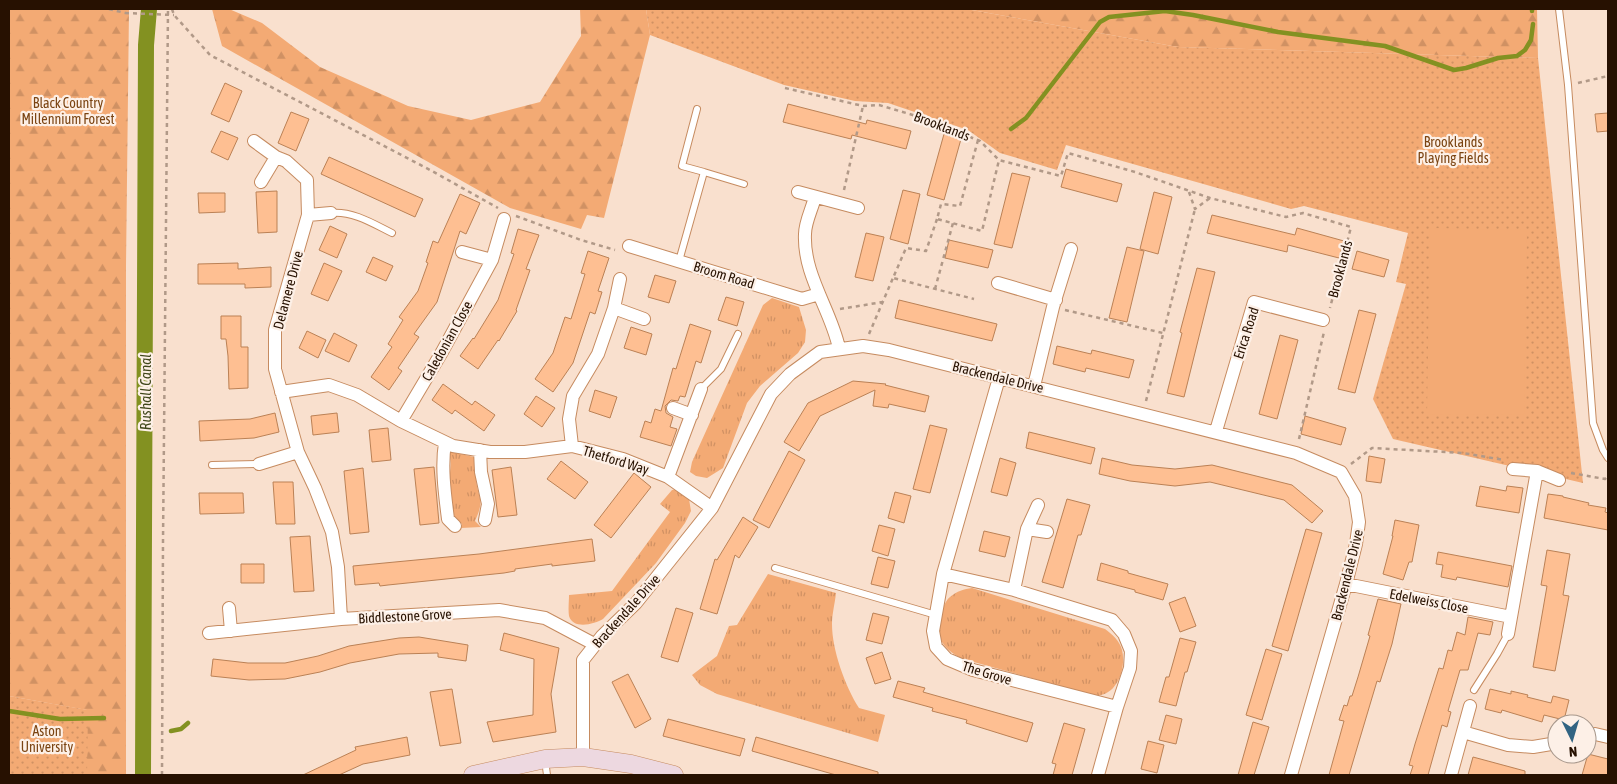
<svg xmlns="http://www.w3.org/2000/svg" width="1617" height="784" font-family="'Asap Condensed',sans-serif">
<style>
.grass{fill:url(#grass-tufts)}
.forest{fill:url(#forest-firs)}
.park{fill:url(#park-dots)}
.pitch{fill:#f3aa74}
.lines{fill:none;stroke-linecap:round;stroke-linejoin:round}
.stream{stroke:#839121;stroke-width:4.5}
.canal{stroke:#839121;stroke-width:16}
.building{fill:#febf92;stroke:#bb8155}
.lane-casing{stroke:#c68b60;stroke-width:8}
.street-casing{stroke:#c68b60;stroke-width:14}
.secondary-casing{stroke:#c68b60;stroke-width:19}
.path{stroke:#b19988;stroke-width:2.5;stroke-dasharray:4 4;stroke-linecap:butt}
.lane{stroke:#fff;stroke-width:6}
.street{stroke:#fff;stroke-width:12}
.secondary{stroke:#edd8e0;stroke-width:18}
.path-bridge{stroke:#b19988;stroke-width:2.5;stroke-dasharray:4 4;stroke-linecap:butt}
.labels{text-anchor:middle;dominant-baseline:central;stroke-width:4.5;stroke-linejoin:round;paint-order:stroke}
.park-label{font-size:14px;fill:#7b4412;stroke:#fdf0e7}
.street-label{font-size:14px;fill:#271101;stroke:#fdf0e7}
.water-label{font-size:15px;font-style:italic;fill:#40471b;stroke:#fdf0e7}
</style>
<defs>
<pattern id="grass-tufts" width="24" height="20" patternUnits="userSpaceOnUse" patternTransform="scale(1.25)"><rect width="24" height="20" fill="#f3aa74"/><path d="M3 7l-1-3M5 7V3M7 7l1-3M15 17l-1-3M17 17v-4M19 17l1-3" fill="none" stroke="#d09163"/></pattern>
<pattern id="forest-firs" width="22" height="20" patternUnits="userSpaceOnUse" patternTransform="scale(1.25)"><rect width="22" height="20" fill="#f3aa74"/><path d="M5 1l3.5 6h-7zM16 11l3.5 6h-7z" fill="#d09163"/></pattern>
<pattern id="park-dots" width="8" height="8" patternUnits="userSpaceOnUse" patternTransform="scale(1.25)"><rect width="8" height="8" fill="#f3aa74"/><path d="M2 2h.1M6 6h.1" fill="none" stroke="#d09163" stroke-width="1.8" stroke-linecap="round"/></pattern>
</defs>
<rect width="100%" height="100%" fill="#f9e0ce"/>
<path class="grass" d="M772,298l27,9 7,23 -1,12 -7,11 -38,33 -13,17 -24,65 -16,10 -11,-2 -6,-4 2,-10 71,-157z
M447,451l27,6c4,9 1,11 2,20 1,22 10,20 -1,44l6,6 -20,1 1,-4 -7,-5c-3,-12 -5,-24 -6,-36 0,-11 5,-22 -2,-32z
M677,489l12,10 2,12 -6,12 -29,40 -53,56c-8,5 -30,11 -34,-3 -1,-6 0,-15 0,-21l43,-4 58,-79 -10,-8 12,-14z
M768,574l68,19c-1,10 -4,21 -4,31 0,26 13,62 27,84l26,7 -7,27 -161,-48 -17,-9 -8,-10 25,-19 12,-30 8,-1z
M972,588l133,41c7,5 15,12 17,21 4,16 -3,41 -21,45 -4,1 -8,0 -12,-1l-126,-35c-22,-10 -30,-25 -21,-49 2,-4 4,-10 8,-13 7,-6 14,-8 22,-9z"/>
<path class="forest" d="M9,9h120l-3,257v509h-39v-65l-78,-14z
M212,9h17l33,14 58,44 88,39 63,14 69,-18 41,-66 -1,-27h66l4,26 -46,183 -17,-3 -6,14 -71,-21 -288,-162z
M966,9h571l1,49 -360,-11z"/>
<path class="park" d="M646,9h320l212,38 360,11 45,425 -190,-44 -20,-40 33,-115 -10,-2 12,-49 -104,-27 -13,3 -225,-64 -9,25 -57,-17 -32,-23 -80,-27 -33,-2 -71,-16 -134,-50z
M9,696l79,14 -1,65h-78z"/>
<path class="pitch" d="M1430,228l97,2 -3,185 -97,-1z"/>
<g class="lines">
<path class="stream" d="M1532,9v2
M1011,129l15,-11 74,-96 9,-5 56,-6 28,4 85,17 107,14 69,24 12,-2 32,-10 19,-2 8,-6 6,-10 2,-16
M9,711l51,8 44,-1
M171,731l10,-2 7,-6"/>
<path class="canal" d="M143,775l3,-730 3,-36"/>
</g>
<path class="building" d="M225,83l17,8 -13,31 -18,-8z
M788,104l78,20 1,-4 44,11 -5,18 -54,-14 -1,4 -68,-17z
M291,112l18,7 -13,32 -18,-8z
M1608,113v18l-11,1 -2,-18z
M221,131l17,7 -10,22 -17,-8z
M944,134l17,5 -17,61 -17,-5z
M329,157l94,42 -8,18 -94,-43z
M1066,169l56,15 -5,18 -56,-15z
M1012,173l18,4 -18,71 -18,-4z
M903,190l17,4 -12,50 -18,-5z
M277,191v41l-19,1 -2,-41z
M1154,192l18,5 -14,57 -18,-5z
M198,193h27v19l-26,1z
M460,194l20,9 -14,31 -6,-3 -23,71 -23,32 5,3 -21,31 4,3 -13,19 -18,-13 21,-30 -4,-3 15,-24 -4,-3 19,-26 10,-28 -2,-1 7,-21 5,2z
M1212,215l83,20 2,-7 47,13 -5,17 -51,-13 -1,7 -80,-19z
M330,226l17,8 -10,24 -18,-8z
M518,229l21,6 -13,34 4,1 -14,40 1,1 -18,30 -1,-1 -20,29 -18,-13 13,-18 1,1 24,-39 16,-46 -3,-1z
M866,233l18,4 -11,44 -18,-4z
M949,240l44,10 -5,18 -43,-10z
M1127,247l17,4 -17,71 -18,-4z
M588,251l21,7 -11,33 4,1 -7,22 -5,-2 -17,51 -20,29 -18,-13 18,-26 12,-36 6,2 14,-45 -4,-1z
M1357,251l32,9 -5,17 -32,-8z
M373,257l20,9 -7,15 -20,-9z
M238,263v6l33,-2v20l-26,1v-4h-47v-20z
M324,263l18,8 -14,30 -17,-7z
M1197,268l18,4 -31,125 -17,-4 15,-60 -2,-1z
M655,275l21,6 -7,22 -21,-6z
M726,297l18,5 -7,24 -19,-6z
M899,300l98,24 -5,17 -97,-23z
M1359,310l17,4 -21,79 -17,-4z
M221,316h20v31h7v41l-19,1 -1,-33 -2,-17h-5z
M690,324l21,7 -10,32 -5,-2 -11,36 -5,-1 -2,5 -7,-1 -6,6 1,7 7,4 -3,10 7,2 -6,17 -31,-9 5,-16 6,2 4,-14 6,2 12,-43 3,1z
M631,327l21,7 -6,21 -22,-7z
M307,331l19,9 -8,18 -19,-10z
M334,333l23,12 -8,17 -24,-11z
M1280,335l18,5 -21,79 -18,-5z
M1057,346l34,8 1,-4 42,10 -5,18 -43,-10 -1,4 -32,-8z
M853,381l33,3 -1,1 44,11 -4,16 -36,-8 -1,4 -15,-2 2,-16 -55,26 -21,35 -15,-9 24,-39z
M443,384l29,21 3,-4 20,14 -11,16 -29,-21 -3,4 -20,-14z
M595,390l22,7 -7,21 -21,-7z
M536,396l19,12 -13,19 -18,-13z
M275,413l4,19 -25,6 -54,3 -1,-20 51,-2z
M337,413l2,19 -26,3 -2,-19z
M1305,416l41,12 -5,17 -40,-11z
M930,425l17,4 -17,64 -17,-4z
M388,428l3,32 -19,2 -3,-32z
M1029,432l66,16 -4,16 -65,-16z
M789,451l16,9 -36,68 -16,-8z
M1369,456l16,3 -4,24 -15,-2z
M1000,458l16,5 -9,33 -16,-4z
M1102,458l30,7 43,4 37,-4 80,20 31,26 -11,12 -28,-23 -74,-18 -35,4 -45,-5 -31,-7z
M561,461l27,21 -13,17 -28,-20z
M434,467l5,56 -19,2 -6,-56z
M511,467l6,48 -19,2 -6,-47z
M363,468l6,64 -19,2 -6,-63z
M634,473l17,14 -40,51 -17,-13z
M273,482h20l2,42h-19z
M1480,486l26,5 1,-5 16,2 -4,25 -43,-7z
M895,492l16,4 -7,27 -16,-5z
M199,493h44l1,20 -44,1z
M1548,494l15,2v1l26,6 -1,2 18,3 -1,4 3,1v17l-64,-12z
M1067,499l23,6 -9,30h-3l-15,53 -21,-6z
M743,517l15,10 -19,31 -4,-3 -18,59 -17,-5 15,-50 2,1z
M1395,520l24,5 -7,37h-3l-6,18 -20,-6 10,-38h-1z
M879,525l16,4 -7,27 -16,-5z
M1306,529l16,4 -34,118 -16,-5z
M984,531l26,6 -5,20 -26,-6z
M310,536l4,55 -20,1 -4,-55z
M592,539l3,22 -43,5v-2l-37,5v2l-11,2 -116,12 -8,1 -1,-3 -24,2 -2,-19 126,-12z
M1547,550l23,4 -7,41 6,1 -14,75 -22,-4 14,-81 -6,-1z
M1438,552l74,14 -4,21 -51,-10 -1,3 -15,-3 2,-12 -7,-1z
M878,557l17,4 -7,27 -17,-4z
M1101,563l27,8v2l40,11 -5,16 -28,-8v-2l-38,-10z
M241,564h23v19h-23z
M1185,597l11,29 -16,6 -11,-29z
M1378,599l23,5 -9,40 -12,38 -3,-1 -28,94h-20l15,-54 -5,-1 5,-15 3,1 3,-10h2l6,-19 12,-41 -2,-1z
M676,608l17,5 -15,49 -17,-5z
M873,613l16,4 -7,27 -16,-4z
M1468,617l25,5 -3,13 -12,-2 -10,37h-8l-12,41 3,1 -4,15 -5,-2 -14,50h-18l3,-9 -4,-1 6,-21 24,-76 4,1 5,-19 4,1 5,-19 8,3z
M504,633l55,15 -8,46 5,38 -63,10 -6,-20 46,-7 1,-56 -34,-9z
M419,637l49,8 -2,16 -28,-4v-4l-39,1 -49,9 -30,9 -35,7 -36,1 -38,-4 2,-17 35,4h37l33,-7 31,-10 50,-8z
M1180,638l16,4 -9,30h-2l-9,34 -17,-4 7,-25h3z
M1266,649l16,5 -20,66 -16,-5z
M882,652l9,27 -16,5 -9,-26z
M628,674l23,45 -16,9 -23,-46z
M898,681l27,7 -2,4 110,31 -6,19 -61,-19 1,-3 -35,-9 1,-3 -40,-11z
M452,689l9,54 -21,3 -10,-54z
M1490,689l21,5v-3l17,4 -1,2 24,6 2,-7 16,4 -5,20 -20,-5 -2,7 -40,-12 -1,3 -16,-4z
M1166,715l16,4 -6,25 -17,-4z
M668,719l77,20 -5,17 -77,-20z
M1253,722l16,5 -15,48h-16z
M1064,723l21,6 -13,46h-19l3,-11 -4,-1z
M407,737l3,18 -47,9 -24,11h-36l53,-25 -1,-3z
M756,737l122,35v3h-42l-84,-24z
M1148,741l16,4 -7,28 -16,-4z
M1588,754l20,5v16h-26z
M1473,757l52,14v4h-57z"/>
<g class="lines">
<defs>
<path id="lane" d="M1559,9l9,76 25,338 10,27 5,8
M697,109l-15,57 22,6
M331,213c22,-2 41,10 61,20
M679,261l25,-89 40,12
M701,389l20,-20 17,-35
M212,465l47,-1
M775,568l161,47
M1474,690l23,-36 11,-20
M545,760l2,15"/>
<path id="street" d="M254,141l22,16 10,4 21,19 1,35 -33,115v39l23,83 17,36 17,44 6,35 3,52
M261,182l15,-25
M798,192l60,16
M815,197c-3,12 -10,25 -10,37 -2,41 26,76 34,114
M308,215l23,-2
M629,246l173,53 17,-5
M462,252l30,8
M998,283l58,17
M614,308l30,11
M999,378l-56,196 -10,57 3,16 11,12 26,11 144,37
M1034,386l19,-79 18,-58
M281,392l48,-7 28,10 44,26 52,25 37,6h35l47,-6 51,13 45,18 44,31
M673,408l19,7
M401,421l41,-69 50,-92 12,-41
M1216,431l38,-129 69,18
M445,443c-4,24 0,52 3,76l7,7
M572,446l-3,-27 4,-23 25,-42 16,-46 6,-29
M480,450l1,22 7,32 -3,16
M259,464l39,-12
M1513,469l24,2 22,9
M668,477l33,-88
M1027,529l20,3
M943,574l71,16 98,30 12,14 7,17 -1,17 -13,39 -19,68
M1346,584l165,33
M1014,590l13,-61 11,-24
M229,608l2,23
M209,633l132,-14 158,-9 46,8 49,26
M1508,634l29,-163
M1463,732l45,13 25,2 24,-4
M1587,736l8,-2 13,3
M583,757v-97l19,-24 34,-33 76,-95 59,-114 19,-20 30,-22 43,-6 26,4 407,103 45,19 14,24 4,26 -3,22 -10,40 -55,191
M1451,775l19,-69"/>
<path id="secondary" d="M473,775l72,-16 38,-2 48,7 43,11"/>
</defs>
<use href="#lane" class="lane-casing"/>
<use href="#street" class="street-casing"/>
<use href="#secondary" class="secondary-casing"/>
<path class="path" d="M109,9l16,4
M172,9l2,6 36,40 222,116 66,37
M1578,83l30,-7
M785,88l78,18 16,-1 44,13 57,23 19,19 62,16 7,-23 67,19 75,26 76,19 17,-4 48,14 -21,81
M978,140l-18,66 -19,-2 -4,15 45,12 17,-71
M844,190l19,-84
M1189,192l6,17 15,-11
M516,216l65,24 34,10
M937,219l-11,32 -20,-3 -13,30 81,21
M935,289l18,-66
M840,309l43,-7
M1065,310l98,23
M869,334l24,-56
M1146,401l49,-192
M1299,439l25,-107
M1351,464l21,-16 91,5 41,7
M1571,473l34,6 3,-3
M162,775l1,-233 5,-533"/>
<use href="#lane" class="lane"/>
<use href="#street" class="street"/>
<use href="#secondary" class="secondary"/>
<path class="path-bridge" d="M125,13l49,2"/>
</g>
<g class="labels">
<g class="park-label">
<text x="68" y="103">Black Country<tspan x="68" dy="16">Millennium Forest</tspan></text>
<text x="1453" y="142">Brooklands<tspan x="1453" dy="16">Playing Fields</tspan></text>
<text x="47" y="731">Aston<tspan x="47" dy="16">University</tspan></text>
</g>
<g class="street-label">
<text transform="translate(942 126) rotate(21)">Brooklands</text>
<text transform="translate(1340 269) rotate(-75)">Brooklands</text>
<text transform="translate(724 275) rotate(17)">Broom Road</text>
<text transform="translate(288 290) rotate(-75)">Delamere Drive</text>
<text transform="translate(1246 333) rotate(-72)">Erica Road</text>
<text transform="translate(447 341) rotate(-61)">Caledonian Close</text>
<text transform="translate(998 377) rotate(14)">Brackendale Drive</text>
<text transform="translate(616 460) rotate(17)">Thetford Way</text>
<text transform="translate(1347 575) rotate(-76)">Brackendale Drive</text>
<text transform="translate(1429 601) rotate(11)">Edelweiss Close</text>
<text transform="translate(626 611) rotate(-48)">Brackendale Drive</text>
<text transform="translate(405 616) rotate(-3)">Biddlestone Grove</text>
<text transform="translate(987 673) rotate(17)">The Grove</text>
</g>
<g class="water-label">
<text transform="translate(145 392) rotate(-90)">Rushall Canal</text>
</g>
</g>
<rect width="1617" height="784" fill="none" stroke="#271101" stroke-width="20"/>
<g transform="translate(1572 739) rotate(175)"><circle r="24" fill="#fdf0e7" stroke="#a7978b"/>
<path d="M0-4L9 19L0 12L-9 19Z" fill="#326482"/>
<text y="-8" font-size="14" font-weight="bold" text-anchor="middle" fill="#271101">N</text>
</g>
</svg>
